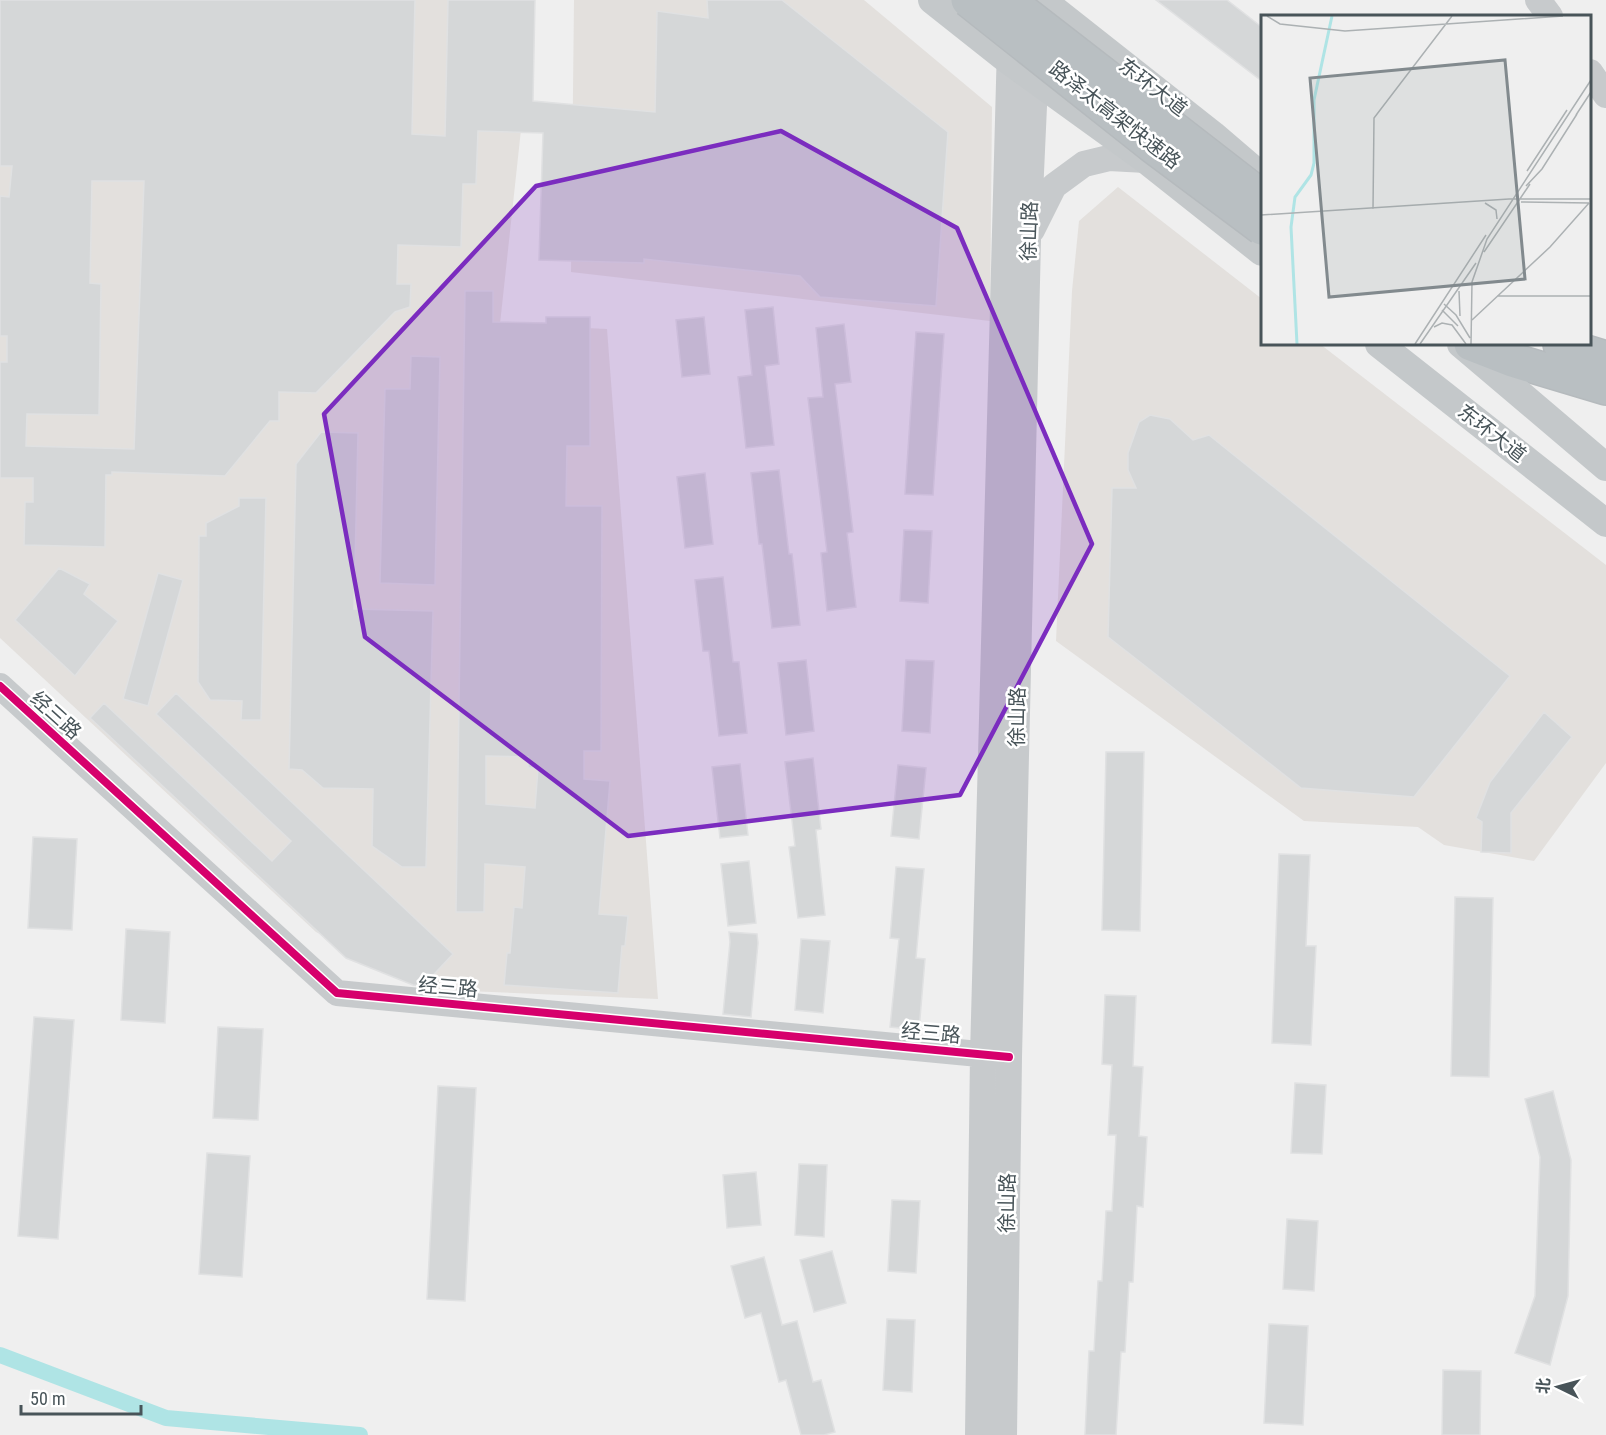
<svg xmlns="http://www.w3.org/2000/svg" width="1606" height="1435" font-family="'Roboto Condensed','Noto Sans SC',sans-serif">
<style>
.commercial{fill:#e3e0dd}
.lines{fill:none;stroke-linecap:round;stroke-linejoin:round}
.canal{stroke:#afe4e5;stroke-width:16}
.building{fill:#d5d7d8;stroke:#e0e1e2;stroke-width:1.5;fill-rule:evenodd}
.highway-casing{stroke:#b5babd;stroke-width:36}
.secondary{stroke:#c7cacc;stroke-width:26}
.primary{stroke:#c4c8ca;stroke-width:28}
.highway{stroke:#b9bfc2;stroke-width:33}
.highway-bridge-casing{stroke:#b5babd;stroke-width:36;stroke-linecap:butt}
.highway-bridge{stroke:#b9bfc2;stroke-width:33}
.cycleway-casing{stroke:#fff;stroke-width:11}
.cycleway{stroke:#d6006c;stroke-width:8}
.marked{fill:#7b2cbf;fill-opacity:0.2;stroke:#7b2cbf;stroke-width:4.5;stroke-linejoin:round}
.labels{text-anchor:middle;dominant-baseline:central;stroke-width:5;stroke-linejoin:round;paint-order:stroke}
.street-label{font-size:20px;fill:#485459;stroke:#fff}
.inset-river{fill:none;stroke:#afe4e5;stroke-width:3}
.inset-road{fill:none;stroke:#acb1b3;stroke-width:1.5}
.view{fill:#828a8e;fill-opacity:0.15;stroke:#828a8e;stroke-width:3}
.inset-edge{fill:none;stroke:#485459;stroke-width:3}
</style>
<rect width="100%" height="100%" fill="#efefef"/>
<path class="commercial" d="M0,0h535l-35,324 107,5 51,670 -216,-9 -126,-58 -316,-294z
M574,0h290l128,107 -2,214 -419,-49z
M1118,187l144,112v45h58l286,221v198l-72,98 -90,-16 -26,-18 -114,-6 -248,-180 16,-350 7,-70z"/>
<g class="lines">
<path class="canal" d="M0,1355l166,63 194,17"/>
</g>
<path class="building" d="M0,0h415l-3,134 33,2 3,-136h87l-2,101 122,11 2,-101 51,7 -1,-18h75l166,132 -12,174 -116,-9 -20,-21 -156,-17v4l-105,-3 4,-127 -65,-2 -2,53h-13l-2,63 -63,-2 -1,39h14l-1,23 -15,5 -79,81 -37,-1v29h-9l-45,55 -113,-4v3h-6l-1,72 -81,-2 1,-43h8v-24h-33v-116h7v-26h-7v-140l9,1 3,-31h-12zM92,181h52l-10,268 -108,-3 1,-32 72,1 2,-131 -11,-1z
M1156,0h71l36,28v54z
M465,291h28v31l53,1v-6h44v129h-23l-1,60h36l-1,245h-17v28l26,2 -11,133 29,2 -3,30h-3l-4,47 -114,-8 3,-32h3l4,-46 8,1 3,-41 -40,-3 -1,48h-28zM486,756l42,1v11h10l-3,40 -49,-4z
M773,307l6,57 -14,2 9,79 -28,3 -8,-71 14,-2 -7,-65z
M704,317l6,57 -28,3 -6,-57z
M844,324l7,58 -16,2 18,148 -6,1 9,74 -29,4 -6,-58 6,-1 -19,-154 15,-1 -7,-69z
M916,332l28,2 -11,161 -28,-1z
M411,356l29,1 -5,228 -55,-2 5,-194h25z
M1150,415l20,4 23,21 16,-5 301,241 -96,121 -113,-9 -193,-151 4,-149h24l-8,-18v-17l11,-31z
M321,432l37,1 -4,176 79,2 -7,256h-24l-30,-21 1,-57 -50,-1 -21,-18 -13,-1 7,-305z
M779,470l10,84h3l8,71 -28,3 -10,-84h-3l-8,-71z
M705,473l8,71 -28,4 -8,-71z
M239,498h27l-5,222h-20l1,-19 -32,-1 -12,-18 1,-146h7v-13l33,-17z
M904,530l28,1 -4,72 -28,-2z
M59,568l31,16 -6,10 34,27 -43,55 -60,-56z
M158,573l25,7 -35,126 -25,-7z
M723,577l10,85h6l8,71 -28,3 -10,-85h-6l-8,-71z
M806,660l8,71 -28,4 -8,-72z
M906,660l28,1 -4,72 -28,-2z
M176,693l277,261 -30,32 -10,-1 -67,-27 -256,-240 14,-15 168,158 19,-20 -135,-127z
M1544,712l28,25 -61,76v40l-30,-1 1,-30 -6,-4 14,-36z
M1106,752h38l-4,179 -38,-1z
M813,758l8,71 -5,1 9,85 -27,3 -9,-71 6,-1 -10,-84z
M740,764l8,71 -28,3 -8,-71z
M898,765l28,3 -7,71 -28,-3z
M33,837l44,2 -5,91 -44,-2z
M1279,854l31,1 -4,91h10l-5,99 -39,-2z
M749,861l7,62 -28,3 -7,-62z
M896,867l28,2 -8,89 9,1 -6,71 -29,-3 9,-88 -9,-1z
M1455,897l38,1 -4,179 -38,-1z
M126,929l44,3 -5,91 -44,-3z
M729,932l28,2 1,9 -7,74 -28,-3 7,-72z
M801,939l29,2 -7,72 -28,-3z
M1105,995l31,1 -3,70 10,1 -4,69 8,1 -4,70 -6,-1 -4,76h-4l-4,70h-4l-5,83h-31l4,-84h5l4,-70h4l4,-70h6l4,-76h-8l4,-70 -10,-1z
M34,1017l40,3 -16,219 -40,-3z
M218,1027l45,2 -5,91 -45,-2z
M1295,1083l31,2 -4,69 -31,-1z
M438,1086l38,2 -11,213 -38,-2z
M1553,1091l18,69 -3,136 -18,69 -35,-12 20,-57 5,-139 -15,-58z
M207,1153l43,3 -8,121 -43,-3z
M799,1164l28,1 -3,72 -29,-2z
M756,1172l5,53 -34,3 -4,-53z
M892,1200l28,1 -4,72 -28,-2z
M1287,1219l31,2 -4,70 -31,-2z
M832,1251l14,52 -32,9 -14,-52z
M764,1257l18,68 15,-4 16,61 8,-2 14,52 -11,3h-23l-15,-55 -7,2 -18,-69 -16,5 -14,-52z
M887,1319l28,1 -3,72 -29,-2z
M1269,1324l39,2 -5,99 -39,-2z
M1443,1370l38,1 -1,64h-38z"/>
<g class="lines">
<defs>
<path id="highway" d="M1471,344l41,16 94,28
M1560,344l46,14"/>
</defs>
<use href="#highway" class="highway-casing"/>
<path class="secondary" d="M1538,0l12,16
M1590,72l16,23
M1032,230l22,-44 30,-22 25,-6 37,2
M0,686l337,307 663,63
M978,1435l5,-380 27,-1010
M1004,1435l5,-378 19,-818 8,-177"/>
<path class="primary" d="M932,0l77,61 137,99 116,92
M1042,0l171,135 49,42
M1379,344l227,179
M1461,344l145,123"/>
<use href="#highway" class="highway"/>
<defs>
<path id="highway-bridge" d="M968,0l183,145 111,83
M1008,0l254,197"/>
</defs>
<use href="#highway-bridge" class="highway-bridge-casing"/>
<use href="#highway-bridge" class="highway-bridge"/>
<defs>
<path id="cycleway" d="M0,686l337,307 672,64"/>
</defs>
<use href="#cycleway" class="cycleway-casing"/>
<use href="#cycleway" class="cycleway"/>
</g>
<path class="marked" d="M781,131l176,97 135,316 -132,251 -332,41 -263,-199 -41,-223 212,-228z"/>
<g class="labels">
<g class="street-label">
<text transform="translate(1153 87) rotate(38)">东环大道</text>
<text transform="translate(1115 115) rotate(38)">路泽太高架快速路</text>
<text transform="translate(1029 231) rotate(-88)">徐山路</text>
<text transform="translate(1492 433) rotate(38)">东环大道</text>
<text transform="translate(56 715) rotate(42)">经三路</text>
<text transform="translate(1017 717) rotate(-89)">徐山路</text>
<text transform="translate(448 987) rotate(5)">经三路</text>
<text transform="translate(931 1033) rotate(5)">经三路</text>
<text transform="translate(1007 1203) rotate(-89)">徐山路</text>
</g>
</g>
<g transform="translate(1261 15)">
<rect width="330" height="330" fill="#efefef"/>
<path class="inset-river" d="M36,329l-6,-117 4,-30 16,-22 3,-12v-63l18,-84"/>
<path class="inset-road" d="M6,1l13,8 65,7 218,-15M315,100l15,-23M266,156l40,-61M265,171l16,-17 35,-55M260,187l68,1M224,188l11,7 1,9M112,194l1,-91 78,-102M0,200l248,-16h82M223,237l46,-68M198,276l1,25M236,281h94M183,289l12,11 14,23M181,295l16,16M211,305l78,-73 39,-44M173,312l8,-4 10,2 14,19M154,329l71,-109M159,329l56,-81M210,329l1,-62 15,-43 104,-159"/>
<path class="view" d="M244,45l20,219 -196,18 -19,-219z"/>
<rect width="330" height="330" class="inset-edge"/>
</g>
<g transform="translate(1558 1387) rotate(275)" stroke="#ffffff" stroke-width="4.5" paint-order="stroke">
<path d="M0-4.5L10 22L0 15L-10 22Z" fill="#485459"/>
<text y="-9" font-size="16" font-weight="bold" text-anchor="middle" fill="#485459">北</text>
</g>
<path d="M21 1405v9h120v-9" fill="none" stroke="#485459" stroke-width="3"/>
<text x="30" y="1405" font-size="18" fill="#485459" stroke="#ffffff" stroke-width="4.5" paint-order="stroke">50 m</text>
</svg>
